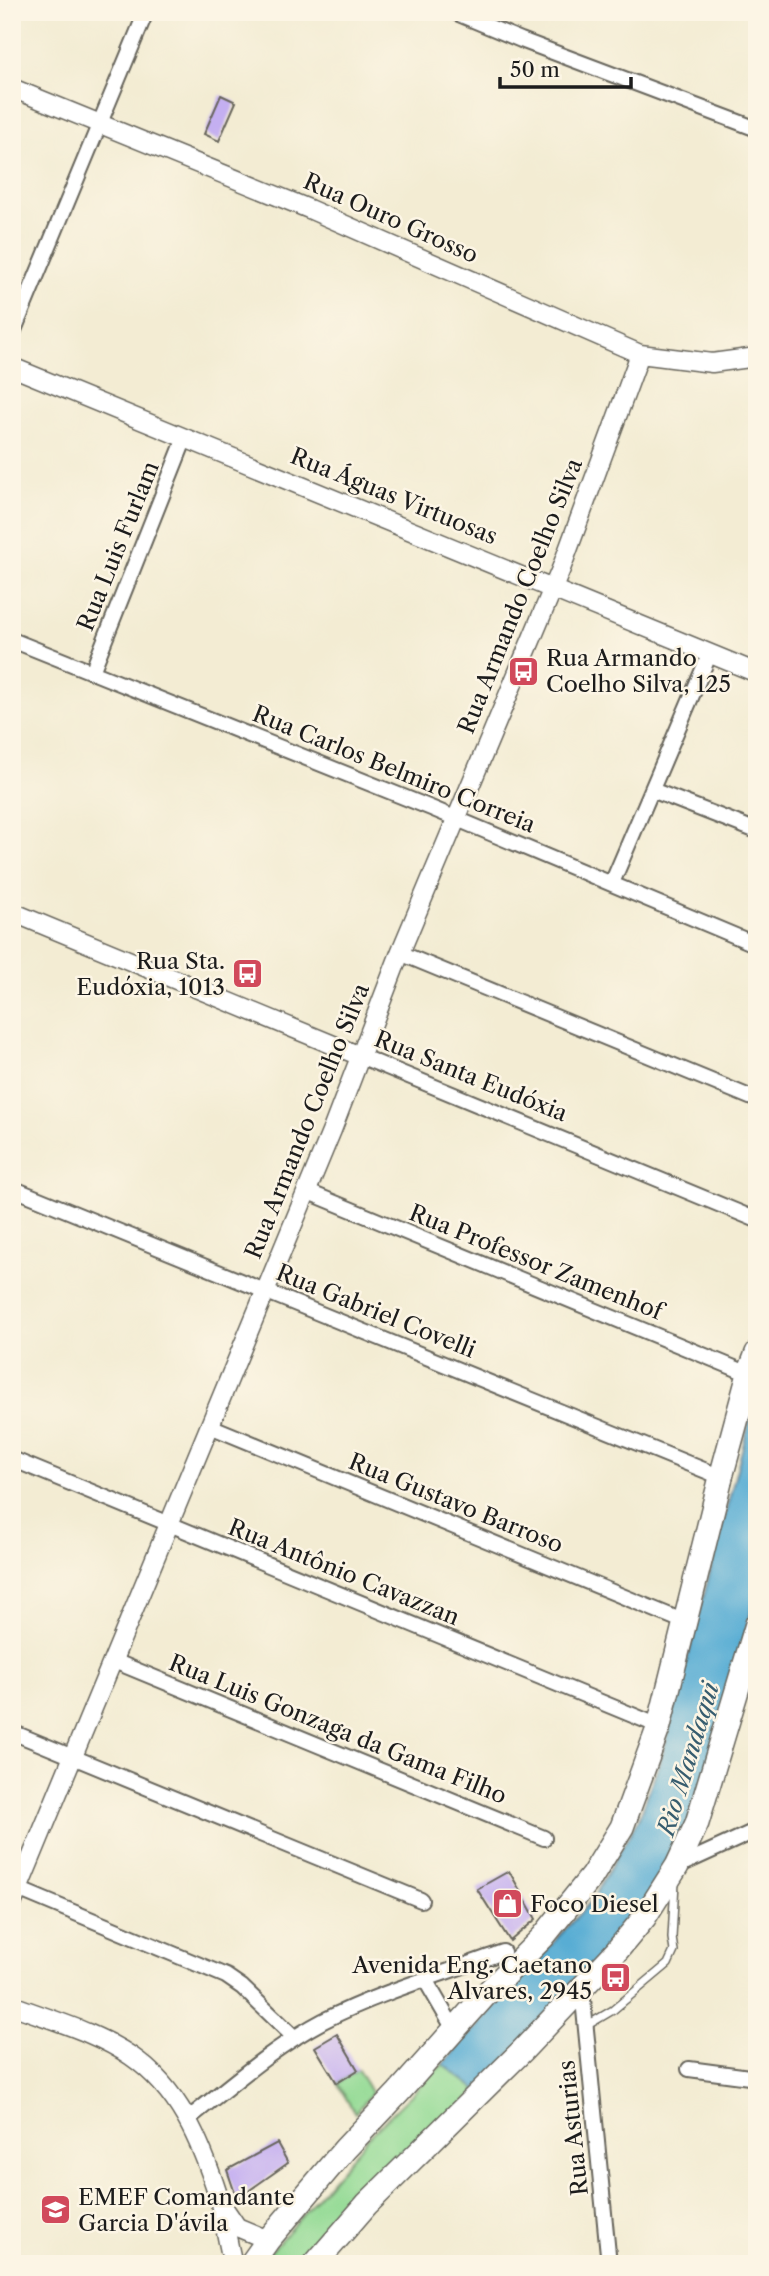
<svg xmlns="http://www.w3.org/2000/svg" width="769" height="2276" font-family="'Libre Caslon Text',serif">
<style>
.green{fill:#93da94;stroke:#587b58;stroke-width:2}
.water{fill:#58add4;stroke:#3a6478;stroke-width:2}
.building{fill:#c4aff1}
.lines{fill:none;stroke-linecap:round;stroke-linejoin:round}
.service-casing{stroke:#67655c;stroke-width:10}
.minor-casing{stroke:#67655c;stroke-width:18}
.tertiary-casing{stroke:#67655c;stroke-width:21}
.primary-casing{stroke:#67655c;stroke-width:26}
.service{stroke:#fff;stroke-width:7}
.minor{stroke:#fff;stroke-width:14}
.tertiary{stroke:#fff;stroke-width:18}
.primary{stroke:#fff;stroke-width:23}
.labels{text-anchor:middle;dominant-baseline:central;stroke-width:5;stroke-linejoin:round;paint-order:stroke}
.street-label{font-size:23px;fill:#1c1c1c;stroke:#fcf5e5}
.poi-label{font-size:23px;fill:#1c1c1c;stroke:#fcf5e5;text-anchor:start}
.water-label{font-size:24px;font-style:italic;fill:#375d6f;stroke:#fcf5e5}
</style>
<rect width="100%" height="100%" fill="#fcf5e5"/>
<filter id="ink" filterUnits="userSpaceOnUse"><feTurbulence type="fractalNoise" baseFrequency=".0143" numOctaves="2"/><feDisplacementMap in="SourceGraphic" scale="14" xChannelSelector="R" yChannelSelector="G"/><feConvolveMatrix kernelMatrix="1 2 1 2 8 2 1 2 1" color-interpolation-filters="sRGB"/></filter>
<filter id="wash" filterUnits="userSpaceOnUse"><feTurbulence type="fractalNoise" baseFrequency=".00686" numOctaves="4" result="noise"/><feDisplacementMap in="SourceGraphic" scale="28" xChannelSelector="R" yChannelSelector="G"/><feGaussianBlur stdDeviation="1.57" result="paint"/><feColorMatrix in="noise" values="0 0 0 0 0 0 0 0 0 0 0 0 0 0 0 0 0 1.4 0 .05"/><feComposite in="paint" operator="in"/></filter>
<g filter="url(#wash)">
<rect width="100%" height="100%" fill="#f3ecd3"/>
<path class="green" d="M443,2064l34,26 -170,174h-47l111,-130z
M358,2070l14,24 -17,19 -18,-30z"/>
<path class="water" d="M757,1392v197l-50,188 -22,56 -42,79 -166,178 -34,-26 149,-164 47,-82 24,-66z"/>
<g id="blocks">
<path class="building" d="M221,95l15,7 -17,39 -15,-7z
M509,1871l27,48 -26,22 -33,-52z
M337,2034l21,36 -21,13 -22,-36z
M277,2143l11,20 -51,36 -10,-29z"/>
</g>
</g>
<g filter="url(#ink)">
<use href="#blocks" fill-opacity="0" stroke="#67655c" stroke-width="2"/>
<g class="lines">
<defs>
<path id="service" d="M586,2026l27,-16 55,-46 6,-13 -2,-13 3,-56"/>
<path id="minor" d="M454,12l67,28 236,89
M12,335l134,-323
M12,640l419,168 326,137
M92,672l93,-234
M652,790l105,41
M612,883l98,-230
M400,953l357,147
M360,1056l397,164
M12,1188l709,289
M306,1191l443,183
M210,1426l475,196
M12,1459l647,267
M114,1661l430,177
M12,1732l409,168
M678,1866l79,-36
M18,1889l208,87 16,11 53,51
M426,1981l29,50
M582,1989l27,275
M689,2069l68,9
M188,2119c43,-34 86,-72 135,-98 57,-29 120,-47 180,-69"/>
<path id="tertiary" d="M12,88l297,121 331,145 72,9 45,-6
M12,367l745,306
M12,912l348,144
M12,1904l320,-774 68,-177 161,-384 79,-215
M12,2005c39,15 84,27 119,51 48,33 70,86 87,139 6,23 9,46 15,69
M224,2208l13,19 31,13"/>
<path id="primary" d="M251,2264l17,-24 77,-91 53,-56 89,-100 56,-56 49,-61 30,-49 37,-101 62,-249 28,-103 8,-21
M315,2264l52,-60 155,-153 93,-98 29,-35 33,-52 20,-43 60,-199"/>
</defs>
<use href="#service" class="service-casing"/>
<use href="#minor" class="minor-casing"/>
<use href="#tertiary" class="tertiary-casing"/>
<use href="#primary" class="primary-casing"/>
<use href="#service" class="service"/>
<use href="#minor" class="minor"/>
<use href="#tertiary" class="tertiary"/>
<use href="#primary" class="primary"/>
</g>
</g>
<defs>
<symbol id="bus-square" viewBox="-11 -11 22 22"><rect x="-9" y="-9" width="18" height="18" rx="4" fill="#d1495b" stroke="#fcf5e5"/><path d="M-5-6H5V4H4V6H2V4H-2V6H-4V4H-5ZM-3.5-4V0h7V-4ZM-3.5 1.2v1.5H-2V1.2ZM2 1.2v1.5H3.5V1.2Z" fill="#fff"/></symbol>
<symbol id="shop-square" viewBox="-11 -11 22 22"><rect x="-9" y="-9" width="18" height="18" rx="4" fill="#d1495b" stroke="#fcf5e5"/><path d="M-5-2.5h2.3a2.7 3.5 0 0 1 5.4 0H5L5.5 6h-11ZM-1.5-2.5h3a1.5 2.3 0 0 0-3 0Z" fill="#fff"/></symbol>
<symbol id="school-square" viewBox="-11 -11 22 22"><rect x="-9" y="-9" width="18" height="18" rx="4" fill="#d1495b" stroke="#fcf5e5"/><path d="M0-5L7-2L0 1L-7-2ZM-4 1L0 2.5L4 1V4Q0 6-4 4Z" fill="#fff"/></symbol>
</defs>
<g fill-rule="evenodd">
<use href="#bus-square" x="506" y="654" width="35" height="35"/>
<use href="#bus-square" x="230" y="956" width="35" height="35"/>
<use href="#shop-square" x="490" y="1886" width="35" height="35"/>
<use href="#bus-square" x="598" y="1960" width="35" height="35"/>
<use href="#school-square" x="38" y="2192" width="35" height="35"/>
</g>
<g class="labels">
<g class="street-label">
<text transform="translate(391 218) rotate(24)">Rua Ouro Grosso</text>
<text transform="translate(394 496) rotate(22)">Rua Águas Virtuosas</text>
<text transform="translate(118 546) rotate(-68)">Rua Luis Furlam</text>
<text transform="translate(520 596) rotate(-68)">Rua Armando Coelho Silva</text>
<text transform="translate(394 769) rotate(22)">Rua Carlos Belmiro Correia</text>
<text transform="translate(471 1076) rotate(22)">Rua Santa Eudóxia</text>
<text transform="translate(307 1121) rotate(-68)">Rua Armando Coelho Silva</text>
<text transform="translate(536 1262) rotate(22)">Rua Professor Zamenhof</text>
<text transform="translate(376 1311) rotate(22)">Rua Gabriel Covelli</text>
<text transform="translate(456 1503) rotate(22)">Rua Gustavo Barroso</text>
<text transform="translate(344 1572) rotate(22)">Rua Antônio Cavazzan</text>
<text transform="translate(338 1729) rotate(22)">Rua Luis Gonzaga da Gama Filho</text>
<text transform="translate(573 2128) rotate(-96)">Rua Asturias</text>
</g>
<g class="poi-label">
<text x="546" y="658">Rua Armando<tspan x="546" dy="26">Coelho Silva, 125</tspan></text>
<text x="225" y="961" text-anchor="end">Rua Sta.<tspan x="225" dy="26">Eudóxia, 1013</tspan></text>
<text x="530" y="1904">Foco Diesel</text>
<text x="592" y="1965" text-anchor="end">Avenida Eng. Caetano<tspan x="592" dy="26">Alvares, 2945</tspan></text>
<text x="78" y="2197">EMEF Comandante<tspan x="78" dy="26">Garcia D'ávila</tspan></text>
</g>
<g class="water-label">
<text transform="translate(688 1759) rotate(-73)">Rio Mandaqui</text>
</g>
</g>
<rect width="769" height="2276" fill="none" stroke="#fcf5e5" stroke-width="42"/>
<path d="M500 77v10h131v-10" fill="none" stroke="#1c1c1c" stroke-width="3.5"/>
<text x="510" y="77" font-size="21" fill="#1c1c1c" stroke="#fcf5e5" stroke-width="5" paint-order="stroke">50 m</text>
</svg>
